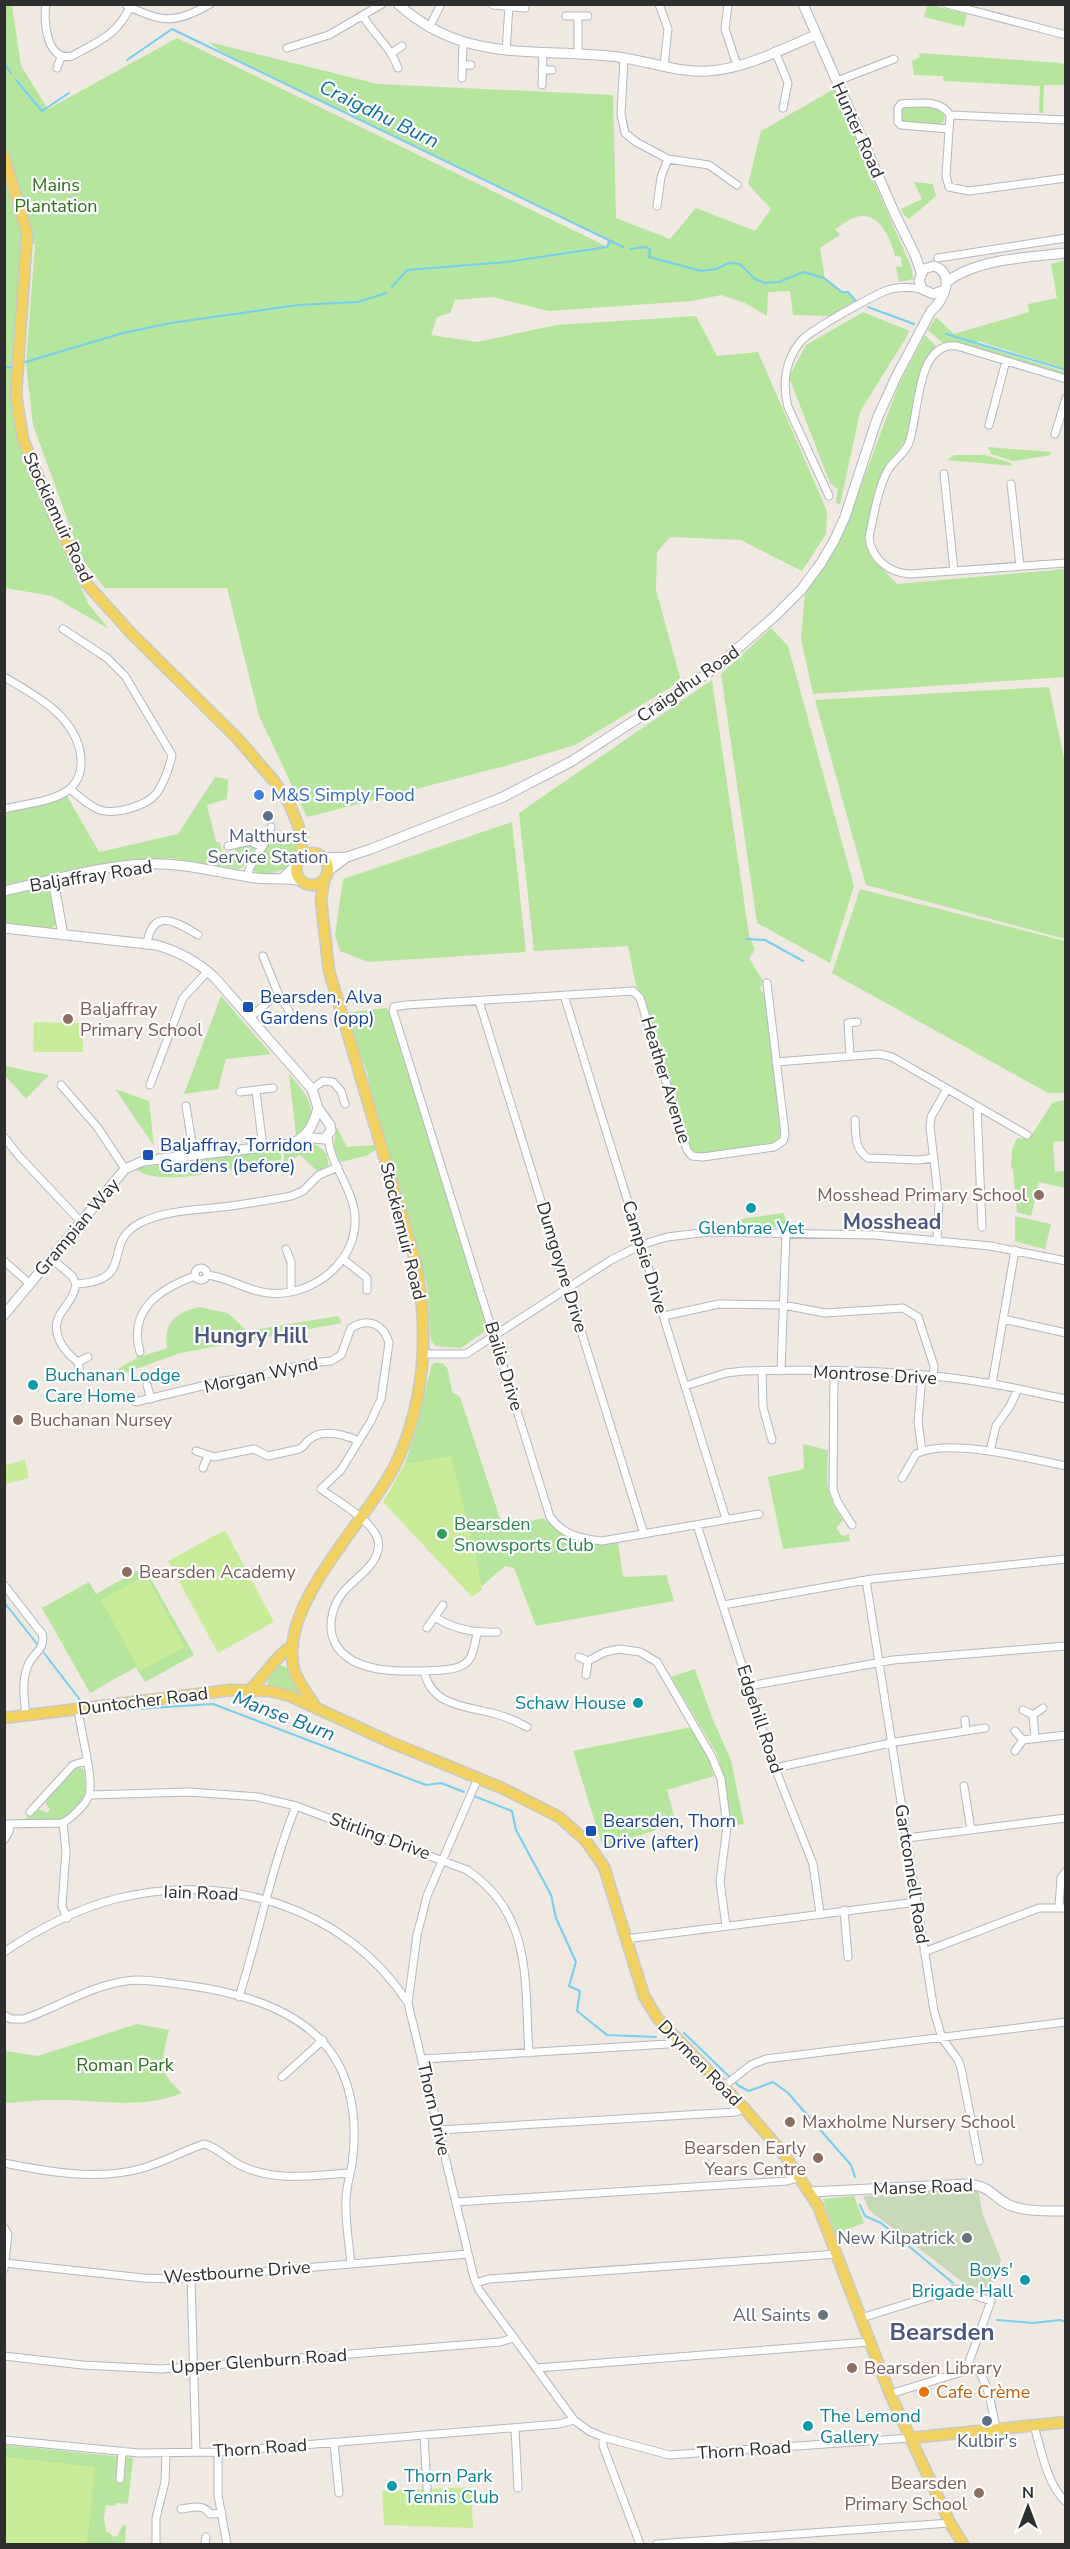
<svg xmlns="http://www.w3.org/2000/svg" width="1070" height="2549" font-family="'Nunito Sans',sans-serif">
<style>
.green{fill:#b6e59e}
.cemetery{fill:#c8d9b8}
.pitch{fill:#c9ec9a}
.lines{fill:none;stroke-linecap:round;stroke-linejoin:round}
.stream{stroke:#75cff0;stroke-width:2}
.street-casing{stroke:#b4b7c1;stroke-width:9}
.secondary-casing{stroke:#b4b7c1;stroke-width:11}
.primary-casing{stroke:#c9c9c9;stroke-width:13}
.street{stroke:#fff;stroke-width:7}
.secondary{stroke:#fff;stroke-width:9}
.primary{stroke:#f2d163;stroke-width:10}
.shop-dot{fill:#3f7fe0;stroke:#fff;stroke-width:2}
.service-dot{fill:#5c6f8a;stroke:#fff;stroke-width:2}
.transit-dot{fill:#1a4fb4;stroke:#fff;stroke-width:2}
.education-dot{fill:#8d6e63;stroke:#fff;stroke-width:2}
.culture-dot{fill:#0f9aa8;stroke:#fff;stroke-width:2}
.leisure-dot{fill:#2e9e5b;stroke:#fff;stroke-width:2}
.worship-dot{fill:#6b7280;stroke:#fff;stroke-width:2}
.food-dot{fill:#e8710a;stroke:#fff;stroke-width:2}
.labels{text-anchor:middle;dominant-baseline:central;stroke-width:4.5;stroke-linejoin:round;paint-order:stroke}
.street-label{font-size:18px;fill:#2e2e2e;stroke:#fff}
.park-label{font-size:18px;fill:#2c6e1b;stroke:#fff}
.shop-label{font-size:18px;fill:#366cbe;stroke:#fff;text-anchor:start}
.service-label{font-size:18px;fill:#4e5e75;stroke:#fff}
.transit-label{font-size:18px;fill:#164399;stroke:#fff;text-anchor:start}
.education-label{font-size:18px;fill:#785e54;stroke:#fff;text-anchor:start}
.culture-label{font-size:18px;fill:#0d838f;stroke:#fff;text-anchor:start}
.leisure-label{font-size:18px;fill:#27864d;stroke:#fff;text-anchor:start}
.worship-label{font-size:18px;fill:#5b616d;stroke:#fff;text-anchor:end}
.food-label{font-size:18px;fill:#c56008;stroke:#fff;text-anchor:start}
.water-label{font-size:20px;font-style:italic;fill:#0d6fa3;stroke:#fff}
.quarter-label{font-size:21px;font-weight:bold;fill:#4d5680;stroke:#fff}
.district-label{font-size:24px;font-weight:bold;fill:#4d5680;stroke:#fff}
</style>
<rect width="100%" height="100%" fill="#efe9e1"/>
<path class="green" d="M928,4l39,10 -3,13 -40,-10z
M4,5h8l9,61 27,43 129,-71 429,208 2,-6 -388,-189 -11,-9 169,42 235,11 3,123 54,21 26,-31 59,23 16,-22 -23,-25 13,-53 73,-42 78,180 1,10 -14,3 -3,-15 6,-1 -1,-9 -6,-1c-4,-17 -16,-46 -39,-39 -7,2 -14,8 -21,12l5,6 -20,13 5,31 17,13h6l8,9 -26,15 -37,-1 -3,-24 -22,1 -1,24 -22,-13 -24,-8 -29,6 -144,10 -55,-14 -38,3 -5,13 -13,4 -6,18 46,7 79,-17 140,-9 21,40 41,-4 69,159 -1,23 -24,37 -61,-31 -71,-3 -13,15 -1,38 25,91 -106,64 -70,21 -198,51 -48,-101 -32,-128h-122l-23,-29 -49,-134 -7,-61 9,-120 -11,-2 -14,152 7,33 37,104 35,74 20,24 -57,-33 -47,-8z
M919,53l142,10 4,2v20h-21l-1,28h-4l1,-27 -96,-5 -1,-5 -29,-1 -2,-14 8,-4z
M905,105l34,2 6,6 -1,8 -4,4 -39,-3v-15z
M914,182l19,2 3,12 -27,23 -5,-4 -3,-6 21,-10z
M1065,260v109l-87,-28 -2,3 89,28v4l-107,-33 -14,1 -16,-14 8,-13 18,17 75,-22 -1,-8 29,-6 -6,-34z
M863,312l47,19 -50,81 -20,93 -4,-3 2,-13 -8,-6 -41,-106 17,-32z
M925,335l11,11 -14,21 -15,71 -25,35 -16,58 4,25 27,28 168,-15v108l-252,17 -12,-55 4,-46 41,-67 53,-142z
M988,447l63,5v3l-37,6 -23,-7z
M954,455h31l26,8 1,3 -65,-6z
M771,628l17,18 66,240 -24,77 -73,-40 -36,-249z
M712,680l37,255 6,15 -6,8 14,23 -3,9 5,4 17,140 -7,10 -75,11 -6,-1 -4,-5 -45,-145 -9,-19 -8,-39 -94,5 -15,-138z
M1049,687l16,76v176l-199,-54 -51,-185z
M215,777l13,2 -1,20 -20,6 9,37h4l3,15 11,-1 1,-7 15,-5 5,4 -13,20 -4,1 -68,-11 -73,7 -92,20v-73l62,-16 32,56 79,-18z
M512,822l14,130 -158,10 -28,-11 -5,-16 8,-56z
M277,830l16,4c20,27 -14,42 -36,40l-4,-4v-4z
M42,887l10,4 6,31 -7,7 -46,-5 -1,-29z
M860,889l205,52v152h-17l-216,-120z
M221,996l50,58 -45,5 -8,30 -34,5z
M386,1008l5,5 97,316 -27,19 -25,-2 -5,-5 -4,-56 -7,-26 -47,-160 -6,-27 -22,-59z
M5,1066l44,9 -23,24 -21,-24z
M289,1074c17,19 36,41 7,61z
M115,1089l34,12 5,45z
M1065,1100v41l-12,1 2,30 10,-1v17l-26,-6 -8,34 -14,-4 -4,-43 -2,-1 1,-18 5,-12 12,1 24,-37z
M336,1126l11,21 27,-2 2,5 -10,6 -26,6 -6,-15z
M306,1143c13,0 24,10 22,23l-11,5 -17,-16 -16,9v-13l12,-2z
M281,1150v10l-18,2c-26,7 -109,27 -128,6z
M784,1213l2,11 -3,3h-41l-1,-8z
M1015,1216l36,8 -6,25 -30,-8z
M199,1307l29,6 19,18 91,-15 4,7 -162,30 -50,18 -12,8 -4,-8 23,-13 -1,-5 6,-1 1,4 24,-8c-4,-25 9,-36 32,-41z
M434,1363h9l5,7 4,22 8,5 43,131 40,-10c29,24 37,27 75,25l5,34 43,-2 8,26 -138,25 -22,-58 -9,-2 -24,21 -6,-36 -70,-87 13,-41 13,-56z
M803,1444l25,6c-1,31 -4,44 15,70l-7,8 6,8 7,-2 1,7 -67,8 -15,-72 36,-8z
M144,1567l50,88 -49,27 -9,-15 -46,26 -48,-85 47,-26 7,12z
M280,1665l8,3 12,25 -32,-7 -1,-7z
M695,1669l18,51 18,40 13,64 -12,2 -9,-52 -6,-20 -46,-77z
M692,1727l17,34 5,15 -47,14 9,33 -73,25 -30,-97z
M80,1767l4,3 2,25 -21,24 -3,2h-40l16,-12 9,4 3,-4 -4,-5v-4l28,-32z
M137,2024l32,6c-7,30 -13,41 13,63 -43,18 -91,5 -135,7 -14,0 -28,3 -42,3v-52l33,5z
M854,2196l10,27 -29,11 -12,-35z
M5,2445l128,13 -5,46 -12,-1 -1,3 -9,-1 -2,13 2,13 8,6 3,-1 6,-11h3l-1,19h-120z"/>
<path class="cemetery" d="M978,2189l4,23 19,48 -10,29 -22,-2 -100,-77 -6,-14z"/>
<path class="pitch" d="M34,1022l49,1v29h-50z
M451,1456l24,95 7,39 -10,7 -89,-95 22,-38z
M25,1460l4,18 -24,6v-19z
M225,1530l49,92 -56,31 -50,-92z
M146,1575l39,72 -45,24 -39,-71z
M5,2457l90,10 -8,77h-82z
M471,2487l2,41 -89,-3 -2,-34z"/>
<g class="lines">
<path class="stream" d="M127,60l45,-31 451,218
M4,63l7,10
M16,80l26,31 27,-18
M630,249l15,-2 5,2 -1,8 53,14 14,-2 13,-6 11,1 15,15 10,4 14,-1 24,-10 21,6 18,14h6l8,9
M392,287l15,-17 100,-8 100,-15 3,-6
M868,307l46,17
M946,334l120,36
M22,363l101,-30 48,-10 127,-18 60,-3 28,-9
M4,368l7,-1
M746,939l19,1 38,21
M4,1602l33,42
M44,1653l40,52
M90,1712l123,-8 213,81 15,-2 23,9
M474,1796l38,15 4,19 35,65 5,23 20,44 -7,24 11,5 -3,20 30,24 49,2
M684,2033l55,53 10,5 24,-9 15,11 63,72 4,12
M860,2205l5,11 16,7 72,60
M997,2320l36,3 27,-3 6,2"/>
<defs>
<path id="street" d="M46,4c-3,18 1,58 26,52 26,-14 46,-22 58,-49
M659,4l9,25 -4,37
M728,4l-3,25 12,36
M947,4l119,31
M126,5c35,18 50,19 84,-1
M493,5l32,3
M363,16c11,19 28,31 35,52
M566,16h22
M578,16v37
M429,28l12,-24
M287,48l42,-13 53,-31
M506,51l3,-45
M775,51l13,32 -5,25
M393,52l9,-6
M624,58l-3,56 4,19 11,9 32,17 41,6 28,20
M462,65h9
M57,68l4,-11
M542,70h10
M462,78l1,-35
M837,81l57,-22
M542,85l1,-33
M950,115l116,5
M949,129l-48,-4 -3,-3v-14l3,-4c17,-1 39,-5 49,11l-4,61 3,11 20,4 97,-13
M657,206l4,-29 7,-18
M938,258l128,-20
M1066,379l-109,-33c-43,-5 -37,72 -49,99 -5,10 -15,16 -20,25 -10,17 -15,49 -19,68 3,22 21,35 41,36l156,-11
M989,425l17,-64
M1055,434l11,-36
M944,474l10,97
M1011,484l9,82
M829,496l-41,-89c-6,-23 -3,-47 13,-66 11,-12 68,-43 84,-50 12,-5 25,-4 37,-2
M63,629l44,29 18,18 47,79c-2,11 -9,30 -16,39 -10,12 -41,21 -56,16 -12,-4 -20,-13 -30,-21
M4,677c33,19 73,40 77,81 1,14 -3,25 -14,33 -16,11 -43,13 -63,18
M228,846l22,-5 12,6
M247,877c3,-19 21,-31 24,-50
M147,943c6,-36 30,-21 51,-8
M263,956l15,37 11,18
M564,995l162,524
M479,1001l165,533
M250,1018l28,-25
M850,1056l-2,-33 9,-1
M776,1062l103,-8 13,3 135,78
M61,1085l37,43 27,41
M150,1085l33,-87 25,-27
M312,1089l11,-8 10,1 8,9 4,13
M256,1091l7,57
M240,1092l33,-4
M186,1106l8,49
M977,1106l5,121
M855,1120c1,14 -1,29 13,38l51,2 14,-2
M4,1137l15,19 63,67
M937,1240l2,-37 -9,-76 1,-10 16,-28
M286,1249l5,13v30
M52,1259l20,17 4,8
M343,1259l24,19v12
M4,1261l26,23
M195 1274a6 6 0 1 1 12 0a6 6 0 1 1-12 0Z
M207,1275c22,2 39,16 61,18 46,5 95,-35 86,-84 -4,-25 -25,-47 -26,-73
M76,1284c62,-4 24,-40 64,-61 28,-14 61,-13 91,-17 20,-3 40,-6 60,-10l12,-5 16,-16 19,-8
M76,1284c-2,13 -8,18 -15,29 -12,18 2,38 17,49l10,-5
M664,1316l55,-12 64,1 42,8 78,-5 15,9 16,49 -1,10
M1003,1319l63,14
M140,1352c-12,-42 19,-63 55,-76
M424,1354h42l145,-94 30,-15 26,-8 42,-5 166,3 115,11 76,15
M78,1362l2,11
M762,1371l1,36 9,33
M781,1371l5,-138
M834,1372l-1,118 5,13 14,22
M992,1384l23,-134
M147,1385l4,14
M685,1386l41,-13 18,-2c82,-2 168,-1 249,13 24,4 48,10 73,15
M135,1402l88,-21 35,-5 53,-13 20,-2 10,-6 10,-27c17,-11 33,-4 38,15l-8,56 -10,22 -30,49 -20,19c15,11 53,33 57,51 5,24 -26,39 -37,55 -8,11 -12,27 -9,40 11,42 76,37 110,35 29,-2 30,-11 35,-37
M196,1451l18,6 40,-8 14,7 31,-7c7,-3 6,-7 11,-10 14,-11 35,-4 49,2
M922,1451l-4,-29 4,-47
M990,1451l6,-25 14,-20 8,-17
M203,1468l5,-12
M902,1478l14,-24c31,-17 115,5 150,12
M759,1514l-157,27c-22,-3 -38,-5 -52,-24l-157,-506 1,-4 12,-2 227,-14 7,7 47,152 5,6 11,1 71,-10 9,-6 2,-7 -18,-151
M697,1525l78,243 38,96 7,49
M866,1580l68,431 8,27 16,22 3,8 18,93
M4,1585l38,49c4,14 -7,18 -13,29 -8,18 -5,33 -3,53
M723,1605l149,-26 194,-20
M435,1617c18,12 41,16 62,15
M427,1628l16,-23
M579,1657l9,4
M424,1671c7,34 39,35 68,42 12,3 24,8 35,14
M586,1675l2,-14 17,-9 14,-3 21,3 17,10 55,95 9,22 6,47 -7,56 6,44
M749,1686l144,-26 173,-14
M1023,1710l10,5 2,22
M1033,1715l10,-7
M965,1720l1,11
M1015,1731l8,9
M1015,1751l8,-11 43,-5
M775,1768l120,-26 90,-14
M478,1778l-51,118 -10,39 -9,68 66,275 5,12 95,130
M964,1786l7,44
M89,1795l100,-3 69,5 38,9 171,64c67,45 57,113 62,183
M30,1812l43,-47 13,-4
M63,1823l3,28 -4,55 5,12
M4,1824l59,-1c8,-5 23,-18 26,-28 5,-17 -9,-66 -11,-86
M907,1838l159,-20
M4,1840l5,-8 1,-8
M1059,1906l2,-28 5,-7
M844,1910l4,47
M626,1939l291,-37
M4,1952c33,-22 73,-43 111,-53 110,-28 230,7 293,104
M924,1952l115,-44h27
M239,1997c20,-63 32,-129 57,-191
M4,2015l7,4h13c34,-12 66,-33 102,-38 19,-3 39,2 59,4 67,9 146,32 164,107 6,22 6,50 3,72 -2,12 -6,24 -6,36 -1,21 3,43 5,64
M423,2059l245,-15 9,-4
M282,2077l41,-37
M724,2086l27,-21 15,-6 300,-37
M439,2130l297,-18 8,-4
M4,2163c45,9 95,18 139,5 21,-6 40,-17 61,-24 14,3 26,18 40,23 34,15 70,8 106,6
M456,2202l331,-21 13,-4
M4,2228l4,6 -4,35
M5,2263l138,15 31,1 294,-25
M191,2278l5,174
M476,2283l13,-4 348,-25
M861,2318l94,-29 36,12 -25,69
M4,2356l78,9 80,4 338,-27 13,-4
M537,2368l332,-26
M890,2394l85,-26c13,9 18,46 21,61
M1034,2426c7,23 13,59 32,76
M515,2428l3,60
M424,2435l3,54
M603,2437v9l37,98
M4,2440l135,13 79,-1 341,-28 15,-4 15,11 14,6 66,18 241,-17
M334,2443l5,50
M218,2452v43l9,49
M120,2479l2,-28
M181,2509c11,-1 22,-6 29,5l12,-1
M156,2544v-26l9,-36 1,-29
M205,2544l1,-7
M657,2544l293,-21"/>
<path id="secondary" d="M398,4c67,61 139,43 220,53 30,4 60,16 90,14 37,-2 74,-22 108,-36
M803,4l91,208 21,43 6,17
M947,282c28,-23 83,-25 119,-29
M324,858l23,-1 24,-8 132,-52 69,-36 142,-92 62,-54 25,-25 20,-27 13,-22 11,-24 32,-98 19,-42 35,-66c13,-10 25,-38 3,-45l-10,3 -5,11 3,9 11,5 9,-3
M328,871l19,-14
M284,877l12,-12
M53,880l10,55
M4,891c46,-10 94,-25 141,-27 38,-2 74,9 110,14 16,2 30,-1 46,3
M4,928l152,17c22,6 42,17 59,33l97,111 6,19 12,17 1,6 -7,8 -20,-2
M4,1315l121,-146 18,-8 147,-17c18,-7 23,-18 28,-36
M810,2192l158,-8c25,3 23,12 41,21 17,7 39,6 57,6"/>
<path id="primary" d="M4,156l23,77 -11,162 7,44 31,77 32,67 44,49 108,107 36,42 15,22 9,22 4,13 -1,19
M296 869a16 16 0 1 1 32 0a16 16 0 1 1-32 0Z
M249,1690c16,-13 26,-34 44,-45
M315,1706c-7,-12 -17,-23 -21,-36 -18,-66 80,-155 105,-213 27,-63 30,-130 16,-197l-86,-289 -8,-71 3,-20
M4,1718l227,-28 39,1 20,5 100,46 112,46 57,29 27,24 18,26 40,129 14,23 86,89 42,49 32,49 72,188 60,129 13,21
M910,2438l156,-16"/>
</defs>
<use href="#street" class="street-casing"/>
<use href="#secondary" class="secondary-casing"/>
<use href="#primary" class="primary-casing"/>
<use href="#street" class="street"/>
<use href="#secondary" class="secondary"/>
<use href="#primary" class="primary"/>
</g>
<circle class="shop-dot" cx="259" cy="795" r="6"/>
<g class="service-dot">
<circle cx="268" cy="816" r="6"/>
<circle cx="987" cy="2421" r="6"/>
</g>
<g class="transit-dot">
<rect x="242" y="1001" width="12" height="12" rx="3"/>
<rect x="142" y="1149" width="12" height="12" rx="3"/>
<rect x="585" y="1825" width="12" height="12" rx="3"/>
</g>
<g class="education-dot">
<circle cx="68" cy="1019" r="6"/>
<circle cx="1039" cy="1195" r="6"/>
<circle cx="18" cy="1420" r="6"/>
<circle cx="127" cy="1572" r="6"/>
<circle cx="790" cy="2122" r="6"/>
<circle cx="818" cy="2158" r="6"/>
<circle cx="852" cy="2368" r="6"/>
<circle cx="979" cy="2493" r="6"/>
</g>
<g class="culture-dot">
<circle cx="751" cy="1208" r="6"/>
<circle cx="33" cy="1385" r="6"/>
<circle cx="638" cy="1703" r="6"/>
<circle cx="1025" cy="2280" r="6"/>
<circle cx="808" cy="2426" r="6"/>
<circle cx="392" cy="2486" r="6"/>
</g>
<circle class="leisure-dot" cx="442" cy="1534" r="6"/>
<g class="worship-dot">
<circle cx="967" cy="2238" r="6"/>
<circle cx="823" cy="2315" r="6"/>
</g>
<circle class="food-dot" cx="924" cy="2392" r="6"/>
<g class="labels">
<g class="street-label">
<text transform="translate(858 130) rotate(66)">Hunter Road</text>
<text transform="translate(58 517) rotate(65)">Stockiemuir Road</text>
<text transform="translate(688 684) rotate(-35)">Craigdhu Road</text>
<text transform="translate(91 876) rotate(-9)">Baljaffray Road</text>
<text transform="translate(666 1080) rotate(73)">Heather Avenue</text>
<text transform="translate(77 1227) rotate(-50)">Grampian Way</text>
<text transform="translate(403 1231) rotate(76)">Stockiemuir Road</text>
<text transform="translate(645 1257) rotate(73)">Campsie Drive</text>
<text transform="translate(562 1267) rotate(73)">Dumgoyne Drive</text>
<text transform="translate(504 1366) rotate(73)">Bailie Drive</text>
<text transform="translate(261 1375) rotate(-12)">Morgan Wynd</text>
<text transform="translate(875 1375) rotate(3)">Montrose Drive</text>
<text transform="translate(143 1701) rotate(-7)">Duntocher Road</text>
<text transform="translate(760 1719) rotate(72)">Edgehill Road</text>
<text transform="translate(380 1836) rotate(20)">Stirling Drive</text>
<text transform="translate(912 1874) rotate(81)">Gartconnell Road</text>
<text transform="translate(201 1893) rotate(2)">Iain Road</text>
<text transform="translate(700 2063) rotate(46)">Drymen Road</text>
<text transform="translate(434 2109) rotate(77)">Thorn Drive</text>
<text transform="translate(923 2187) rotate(-2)">Manse Road</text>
<text transform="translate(237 2272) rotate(-4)">Westbourne Drive</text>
<text transform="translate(259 2361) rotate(-4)">Upper Glenburn Road</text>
<text transform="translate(260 2448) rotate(-4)">Thorn Road</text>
<text transform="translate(744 2450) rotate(-4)">Thorn Road</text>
</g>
<g class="park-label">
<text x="56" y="185">Mains<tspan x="56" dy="21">Plantation</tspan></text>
<text x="125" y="2065">Roman Park</text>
</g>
<g class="shop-label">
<text x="271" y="795">M&amp;S Simply Food</text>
</g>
<g class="service-label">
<text x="268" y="836">Malthurst<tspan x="268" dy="21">Service Station</tspan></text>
<text x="987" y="2441">Kulbir's</text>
</g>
<g class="transit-label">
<text x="260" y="997">Bearsden, Alva<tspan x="260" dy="21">Gardens (opp)</tspan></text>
<text x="160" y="1145">Baljaffray, Torridon<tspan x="160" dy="21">Gardens (before)</tspan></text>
<text x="603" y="1821">Bearsden, Thorn<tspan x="603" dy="21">Drive (after)</tspan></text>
</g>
<g class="education-label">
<text x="80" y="1009">Baljaffray<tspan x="80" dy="21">Primary School</tspan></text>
<text x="1027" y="1195" text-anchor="end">Mosshead Primary School</text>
<text x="30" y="1420">Buchanan Nursey</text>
<text x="139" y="1572">Bearsden Academy</text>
<text x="802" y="2122">Maxholme Nursery School</text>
<text x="806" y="2148" text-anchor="end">Bearsden Early<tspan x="806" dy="21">Years Centre</tspan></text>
<text x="864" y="2368">Bearsden Library</text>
<text x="967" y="2483" text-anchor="end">Bearsden<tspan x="967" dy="21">Primary School</tspan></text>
</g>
<g class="culture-label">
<text x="751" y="1228" text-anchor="middle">Glenbrae Vet</text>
<text x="45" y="1375">Buchanan Lodge<tspan x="45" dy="21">Care Home</tspan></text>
<text x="626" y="1703" text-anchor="end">Schaw House</text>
<text x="1013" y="2270" text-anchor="end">Boys'<tspan x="1013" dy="21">Brigade Hall</tspan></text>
<text x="820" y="2416">The Lemond<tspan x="820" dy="21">Gallery</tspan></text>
<text x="404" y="2476">Thorn Park<tspan x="404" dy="21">Tennis Club</tspan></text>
</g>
<g class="leisure-label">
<text x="454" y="1524">Bearsden<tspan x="454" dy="21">Snowsports Club</tspan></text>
</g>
<g class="worship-label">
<text x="955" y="2238">New Kilpatrick</text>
<text x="811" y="2315">All Saints</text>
</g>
<g class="food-label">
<text x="936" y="2392">Cafe Crème</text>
</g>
<g class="water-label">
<text transform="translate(379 114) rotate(26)">Craigdhu Burn</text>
<text transform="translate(284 1716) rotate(21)">Manse Burn</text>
</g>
<g class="quarter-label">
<text x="892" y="1222">Mosshead</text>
<text x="251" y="1336">Hungry Hill</text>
</g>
<g class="district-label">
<text x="942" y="2332">Bearsden</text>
</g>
</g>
<rect width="1070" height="2549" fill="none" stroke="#2e2e2e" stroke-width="12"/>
<g transform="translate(1028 2507)" stroke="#ffffff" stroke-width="4.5" paint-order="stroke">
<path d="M0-4.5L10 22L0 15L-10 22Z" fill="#2e2e2e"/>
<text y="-9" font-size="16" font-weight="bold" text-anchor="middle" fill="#2e2e2e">N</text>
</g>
</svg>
